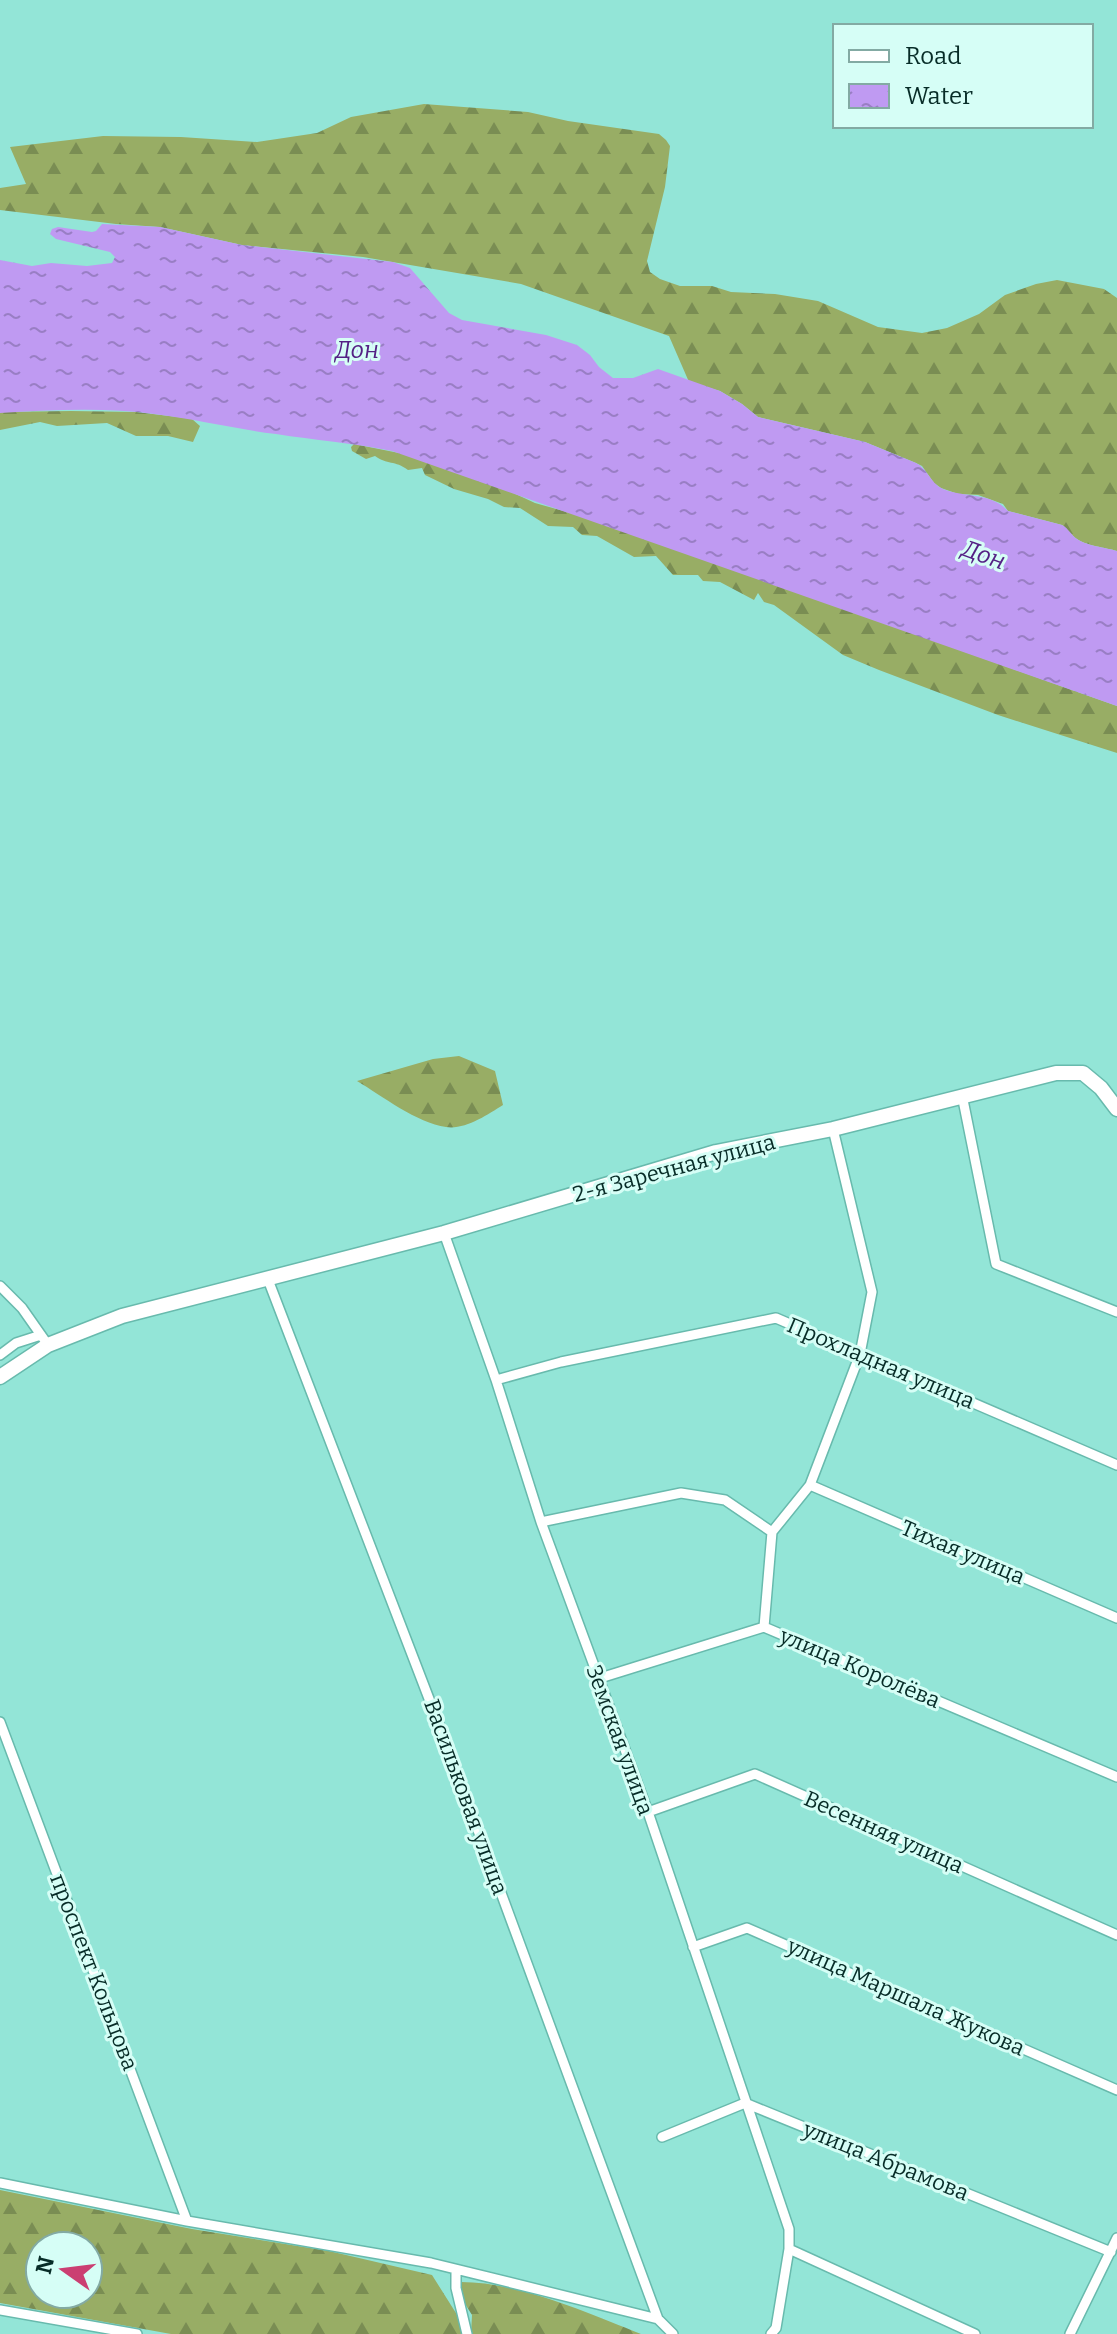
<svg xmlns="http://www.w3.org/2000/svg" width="1117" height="2334" font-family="Bitter,serif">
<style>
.forest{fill:url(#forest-firs);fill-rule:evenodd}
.water{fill:url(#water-ripples)}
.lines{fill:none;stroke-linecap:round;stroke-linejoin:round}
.street-casing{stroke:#68baad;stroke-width:12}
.secondary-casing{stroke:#68baad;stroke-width:17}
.street{stroke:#fff;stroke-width:9}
.secondary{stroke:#fff;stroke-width:14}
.labels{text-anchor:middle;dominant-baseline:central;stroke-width:6;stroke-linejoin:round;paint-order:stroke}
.street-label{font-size:22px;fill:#072c27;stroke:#d6fef6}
.water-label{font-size:24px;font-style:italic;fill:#542185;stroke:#d6fef6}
</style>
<defs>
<pattern id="forest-firs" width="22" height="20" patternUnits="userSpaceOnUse" patternTransform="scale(2)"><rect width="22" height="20" fill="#98ad65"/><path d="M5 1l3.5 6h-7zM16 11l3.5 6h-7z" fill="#7a8d53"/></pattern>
<pattern id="water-ripples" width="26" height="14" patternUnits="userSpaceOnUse" patternTransform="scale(2)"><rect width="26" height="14" fill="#bf9af2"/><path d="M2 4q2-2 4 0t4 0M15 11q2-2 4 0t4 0" fill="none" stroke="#997ec4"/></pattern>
</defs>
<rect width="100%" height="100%" fill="#93e5d7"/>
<path class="forest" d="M424,104l104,8 40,9 91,13 7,6 4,6 -5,41 -18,74 3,11 10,7 20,7h32l19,6 44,2 43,7 60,26 44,6 25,-5 32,-14 26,-19 31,-11 21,-4 47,9 13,9v253c-10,-3 -33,-6 -40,-12 -6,-4 -9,-10 -15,-14l-54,-14 -5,-7 -25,-9 -20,-1 -17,-6 -7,-5 -12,-17 -6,-3 -51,-21 -107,-25 -16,-13 -22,-13 -31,-9 -20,-46 -148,-52 -158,-27 -121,-12 -82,-18 -44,-3 -116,-14v-22l26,-4 -16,-37 93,-11 78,1 76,5 60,-9 34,-16z
M71,411l65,1 42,5 14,2 8,7 -7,16 -25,-6h-32l-29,-13 -50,3 -17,-4 -40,8v-18z
M354,444l70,14 81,31 30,14 57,16 525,187v47l-119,-38 -119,-45 -36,-15 -69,-50 -10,-3 -6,-9 -4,7 -34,-18 -17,-1 -5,-6h-25l-17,-19 -22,1 -37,-21 -15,-1 -9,-8 -25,-1 -28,-18 -16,-1 -16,-8 -34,-10 -29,-14 -3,-7 -14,2c-13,-10 -21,-5 -33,-14l-9,3 -14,-8 -1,-4z
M459,1056l36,15 8,34c-16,10 -38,25 -57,22 -29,-4 -64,-31 -89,-46l76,-22z
M0,2190l192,39 137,22 103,24 29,46 3,13h-293l-171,-31zM40,2246h48v48h-48z
M461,2282c58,0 126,31 180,52h-170l1,-19 -10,-16z"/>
<path class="water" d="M102,224l58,3 82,18 151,17 17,6 39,45 13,7 84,15 31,10 13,10 9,12 14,11h20l25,-9 62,22 22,13 16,13 107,25 51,21c12,6 14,20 27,26 22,9 48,3 65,22l54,14c7,4 9,10 15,14 7,6 30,9 40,12v155l-725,-255c-39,-8 -78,-11 -116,-17 -41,-5 -81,-15 -122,-20 -49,-7 -105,-4 -154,-1v-153l32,6 19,-3 36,3 25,-3 3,-6 -5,-5 -54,-13 -6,-5 2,-5 6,-2 34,5 4,-1z"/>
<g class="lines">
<defs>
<path id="street" d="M962,1095l34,169 121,48
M444,1233l52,147 45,142 107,290 141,417v20l-13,79 -5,6
M267,1277l174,453 217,589
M0,1286l22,22 26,37
M0,1355l16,-12 25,-8
M496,1380l65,-18 215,-44 341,147
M810,1485l307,133
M541,1522l140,-29 44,7 47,32
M764,1627l8,-95 38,-47 50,-131 12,-62 -39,-163
M597,1679l167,-52 353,150
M0,1722l187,499
M648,1812l107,-38 362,161
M693,1947l54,-19 370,162
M662,2137l83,-34 366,149
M0,2183l187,38 244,42 227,56 15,15
M789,2249l186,85
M456,2270v18l11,46
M0,2310l137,24
M1070,2334l47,-96"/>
<path id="secondary" d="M0,1377l48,-32 74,-29 322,-83 272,-81 117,-23 223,-56h27l18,15 16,21"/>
</defs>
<use href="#street" class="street-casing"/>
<use href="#secondary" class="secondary-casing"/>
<use href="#street" class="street"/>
<use href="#secondary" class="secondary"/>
</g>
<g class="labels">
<g class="street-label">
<text transform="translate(674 1168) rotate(-15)">2-я Заречная улица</text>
<text transform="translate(881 1363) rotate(23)">Прохладная улица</text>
<text transform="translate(963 1552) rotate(23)">Тихая улица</text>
<text transform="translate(860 1668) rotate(23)">улица Королёва</text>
<text transform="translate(620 1740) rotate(70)">Земская улица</text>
<text transform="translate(466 1797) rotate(70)">Васильковая улица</text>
<text transform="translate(884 1832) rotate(24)">Весенняя улица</text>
<text transform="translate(94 1972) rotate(69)">проспект Кольцова</text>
<text transform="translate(906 1997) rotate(24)">улица Маршала Жукова</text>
<text transform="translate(886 2161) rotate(22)">улица Абрамова</text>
</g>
<g class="water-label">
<text x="357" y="350">Дон</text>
<text transform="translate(984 555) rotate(20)">Дон</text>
</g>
</g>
<rect x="833" y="24" width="260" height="104" fill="#d6fef6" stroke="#83aaa3" stroke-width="2"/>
<rect x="849" y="50" width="40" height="12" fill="#ffffff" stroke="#83aaa3" stroke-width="2"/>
<text x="905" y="64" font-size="24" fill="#072c27">Road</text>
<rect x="849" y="84" width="40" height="24" fill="url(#water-ripples)" stroke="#83aaa3" stroke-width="2"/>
<text x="905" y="104" font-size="24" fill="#072c27">Water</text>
<g transform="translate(64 2270) rotate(284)"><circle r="38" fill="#d6fef6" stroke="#83aaa3" stroke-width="2"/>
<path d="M0-6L14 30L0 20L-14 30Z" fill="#cb3f72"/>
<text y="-12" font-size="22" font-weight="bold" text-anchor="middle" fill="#072c27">N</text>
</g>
</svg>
